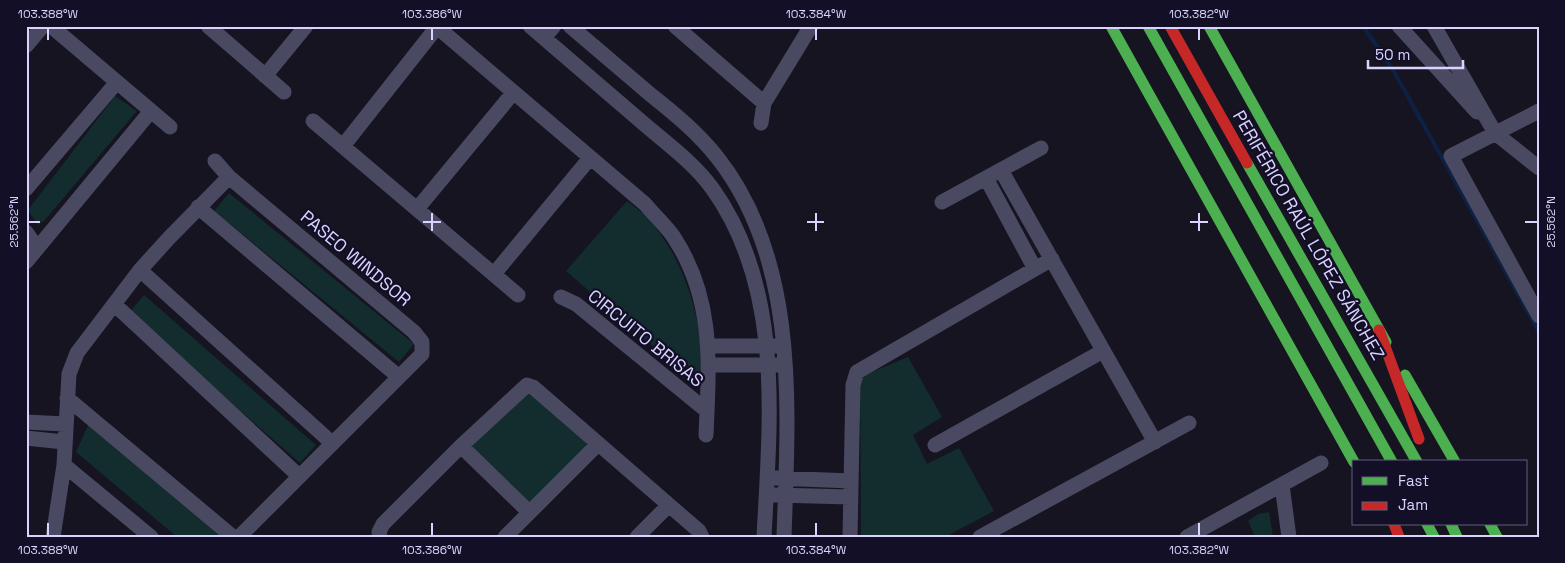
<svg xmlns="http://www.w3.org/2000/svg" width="1565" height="563" font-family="'Space Grotesk',sans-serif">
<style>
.green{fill:#132c2d}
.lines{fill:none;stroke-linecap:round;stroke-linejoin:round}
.stream{stroke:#0d2144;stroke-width:4}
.street{stroke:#4a4962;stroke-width:15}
.fast{stroke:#4caf50;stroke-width:11}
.jam{stroke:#c62828;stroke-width:11}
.ticks{fill:none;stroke:#d9d4ff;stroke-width:2}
.labels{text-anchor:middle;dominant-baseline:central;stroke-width:4.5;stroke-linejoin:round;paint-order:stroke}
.street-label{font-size:18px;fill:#d9d4ff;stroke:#130f26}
.neatline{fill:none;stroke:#d9d4ff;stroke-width:2}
.ticks-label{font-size:12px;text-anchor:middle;fill:#d9d4ff}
</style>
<rect width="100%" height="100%" fill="#161421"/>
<path class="green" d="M115,96l22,15 -93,110 -6,4 -10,-15z
M229,193l185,151 -15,18 -185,-151z
M627,201c39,26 62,78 71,124 4,20 2,41 2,62l-134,-116z
M144,295l172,150 -16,18 -171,-150z
M908,357l34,60 -29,18 14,29 32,-16 35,63 -49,26h-84l-1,-160z
M528,387l64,59 -62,61 -66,-61z
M89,423l133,114h-45l-101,-85z
M1269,512l4,25h-18l-7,-16 10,-7z"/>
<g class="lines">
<path class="stream" d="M1363,26l29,42 147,264"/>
<path class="street" d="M51,26l119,101
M208,26l76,66
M436,26l209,178c9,11 20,21 28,32 42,63 36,128 33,199
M530,26c38,33 75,64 113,97 23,20 50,39 69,65 72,100 58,232 52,349
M570,26c27,23 54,46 81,69 24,19 47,38 66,62 83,105 71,254 67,380
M675,26l89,77
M1399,26l78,86
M1434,26l61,107 44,35
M544,38l10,-12
M26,46l17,-20
M265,76l41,-50
M1539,111l-88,45 88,160
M313,121l205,174
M761,123l3,-20 47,-77
M343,146l94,-119
M215,161l14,16 185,155 8,10v12l-183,183
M1001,170l154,272
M986,178l49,91
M26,189l91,-107
M942,202l99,-54
M198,207l201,170
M417,209l96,-116
M26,232l11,16
M26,262l125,-151
M140,270l192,173
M494,274l96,-116
M561,297l15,7 131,107
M114,304l185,172
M709,346h66
M708,365h69
M67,398l166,139
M26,422l39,2
M26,438l38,4
M935,445l168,-94
M461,446l68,66
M64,465l87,72
M776,478l75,3
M1282,485l7,52
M775,495l75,2
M53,537l11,-72 5,-91 8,-21 63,-83 29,-32 60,-61
M380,537l-1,-5 4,-8 78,-78 66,-61 6,2 166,144 3,6
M505,537l92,-92
M637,537l32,-32
M850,537l3,-152 4,-13 195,-113
M980,537l209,-114
M1187,537l134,-74"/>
<path class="fast" d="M1111,26l243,436
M1148,26l244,436
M1209,26l177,316
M1247,163l170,299
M1405,375l50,87
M1427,524l7,13
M1451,524l6,13
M1490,524l7,13"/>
<path class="jam" d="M1170,26l77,137
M1379,330l40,109
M1394,524l5,13"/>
</g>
<path class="ticks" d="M48,28v12M432,28v12M816,28v12M1199,28v12M432,213v18M816,213v18M1199,213v18M28,222h12M423,222h18M807,222h17M1190,222h18M1525,222h13M48,523v13M432,523v13M816,523v13M1199,523v13"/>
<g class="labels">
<g class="street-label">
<text transform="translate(1309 235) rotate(60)">PERIFÉRICO RAÚL LÓPEZ SÁNCHEZ</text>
<text transform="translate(356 258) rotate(40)">PASEO WINDSOR</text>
<text transform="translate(646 338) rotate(39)">CIRCUITO BRISAS</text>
</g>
</g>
<rect width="1565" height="563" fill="none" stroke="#130f26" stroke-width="55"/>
<rect x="1352" y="460" width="175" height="65" fill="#130f26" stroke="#625e7d"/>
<rect x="1362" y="477" width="25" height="8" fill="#4caf50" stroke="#625e7d"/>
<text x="1398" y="486" font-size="15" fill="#d9d4ff">Fast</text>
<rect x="1362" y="502" width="25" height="8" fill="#c62828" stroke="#625e7d"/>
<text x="1398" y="510" font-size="15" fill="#d9d4ff">Jam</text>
<path d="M1368 60v8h95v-8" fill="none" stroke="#d9d4ff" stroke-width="2.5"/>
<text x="1375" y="60" font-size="15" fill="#d9d4ff" stroke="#130f26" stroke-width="4" paint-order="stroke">50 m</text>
<rect x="28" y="28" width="1510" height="508" class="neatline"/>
<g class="ticks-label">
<text x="48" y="18">103.388°W</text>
<text x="432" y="18">103.386°W</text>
<text x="816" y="18">103.384°W</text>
<text x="1199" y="18">103.382°W</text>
<text transform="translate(14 222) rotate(-90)" y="4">25.562°N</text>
<text transform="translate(1551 222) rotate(-90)" y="4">25.562°N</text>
<text x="48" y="554">103.388°W</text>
<text x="432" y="554">103.386°W</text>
<text x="816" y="554">103.384°W</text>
<text x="1199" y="554">103.382°W</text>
</g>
</svg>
